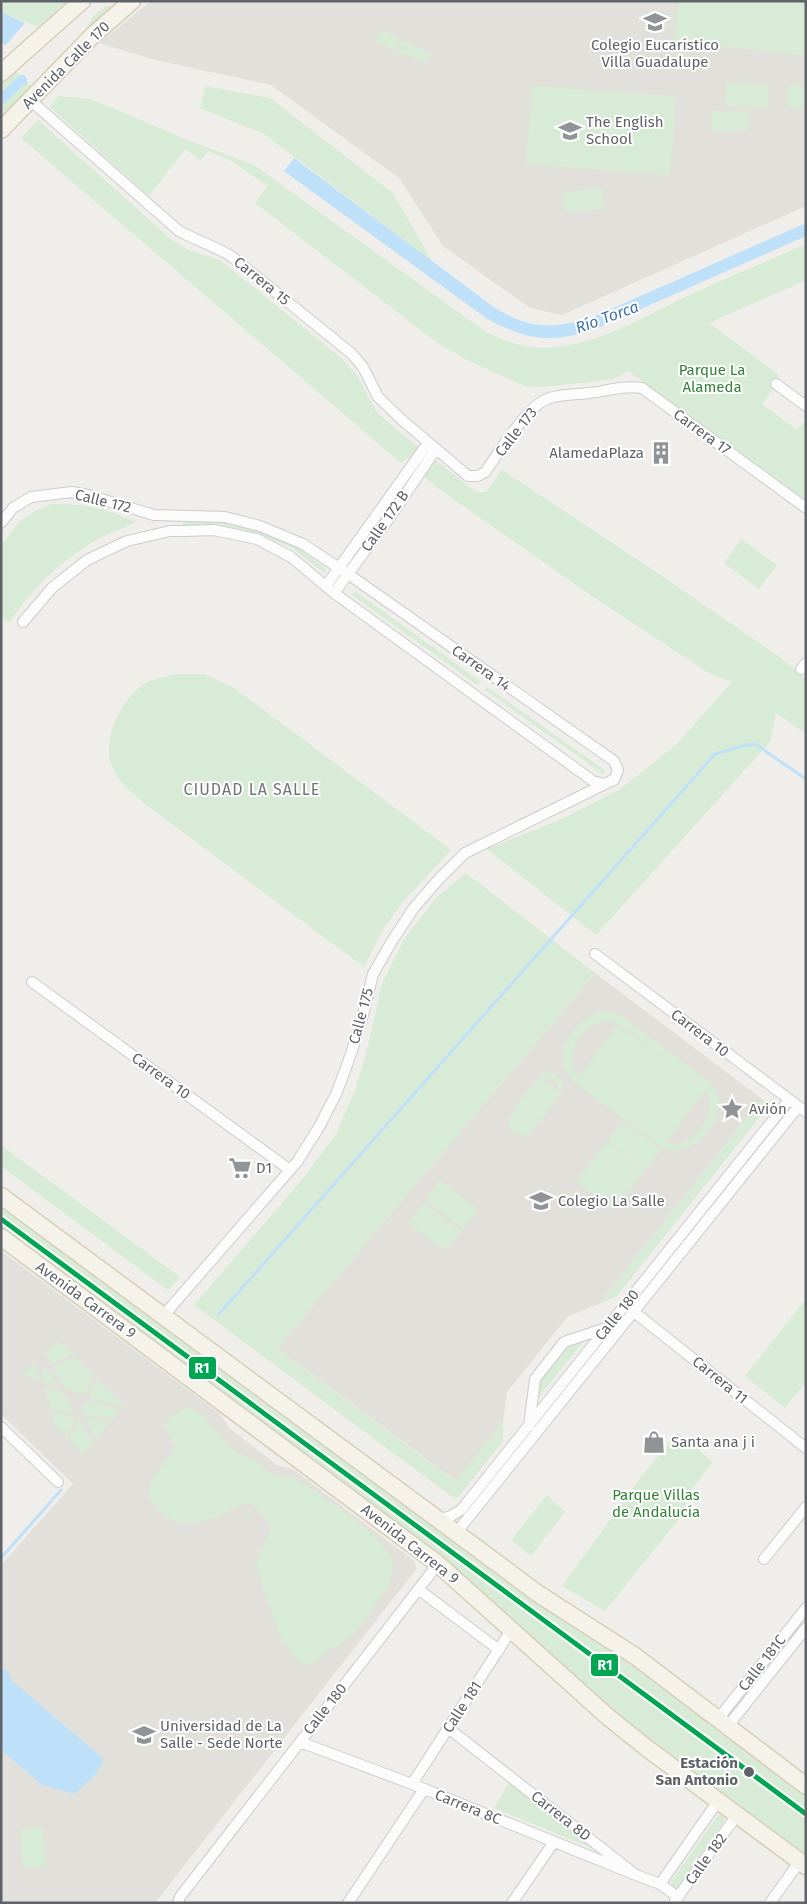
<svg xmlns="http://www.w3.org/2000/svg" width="807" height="1904" font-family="'Fira Sans',sans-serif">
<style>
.education{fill:#e2e0da}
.green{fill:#d8ebd6;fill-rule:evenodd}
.water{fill:#bfe0f9}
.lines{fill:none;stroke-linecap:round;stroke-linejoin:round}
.stream{stroke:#bfe0f9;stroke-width:3}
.canal{stroke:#bfe0f9;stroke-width:10}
.street-casing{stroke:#cbcccc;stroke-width:12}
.primary-casing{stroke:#d7ceb8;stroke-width:19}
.street{stroke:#fdfcfc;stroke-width:10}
.primary{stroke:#f4f2e9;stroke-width:16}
.rail-1-casing{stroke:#fff;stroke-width:9}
.rail-1{stroke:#00a651;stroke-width:5}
.stop-dot{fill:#5f6368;stroke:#fff;stroke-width:2}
.labels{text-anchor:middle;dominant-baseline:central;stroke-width:4;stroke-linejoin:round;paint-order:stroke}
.poi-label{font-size:15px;fill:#5f6368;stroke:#fff;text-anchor:start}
.street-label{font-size:15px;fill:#5f6368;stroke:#fff}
.park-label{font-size:15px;fill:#348238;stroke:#fff}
.stop-label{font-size:15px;font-weight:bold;fill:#5f6368;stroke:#fff;text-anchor:end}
.water-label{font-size:16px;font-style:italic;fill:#4174aa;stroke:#fff}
.neighbourhood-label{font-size:16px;letter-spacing:1px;fill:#70757a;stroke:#fff}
.line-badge{stroke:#fff;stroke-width:2}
.badge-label{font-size:14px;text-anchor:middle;font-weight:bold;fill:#fff}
</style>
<rect width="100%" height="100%" fill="#efeeea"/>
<path class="education" d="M151,1h655v205l-244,109 -32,-7 -87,-62 -44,-68 -128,-93 -116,-25 -56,-17z
M595,973l167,126 -163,205 -31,12 -61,76 -4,30 -47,59 -179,-133z
M1,1251l218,162 10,15 48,37 17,5 119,90 4,8 -262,335h-154v-338l72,-81 -72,-70z"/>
<path class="green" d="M1,1h66l-29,26 -37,-15z
M116,1h4l-38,35 11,-19 12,-11h7z
M679,1h127v55l-132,-16z
M381,30l19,9 -5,11 -19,-9z
M401,40l30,13 -5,11 -30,-13z
M14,69l18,18 -31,31v-38z
M727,82l42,3 -2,23 -42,-2z
M788,85h18v23l-19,-1z
M205,86l65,12 123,95 39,68 -168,-127 -64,-26z
M532,86l144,10 -6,79 -144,-11z
M58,96l33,3 94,40 69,26 232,167c22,11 44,18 70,15 45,-4 87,-30 127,-49 41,-19 82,-36 123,-54v36l-97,43 69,51 -1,9 -15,21 35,26 9,-11v81l-178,-129 -14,8 -60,7 -27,1 -58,-26 -30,-17 -184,-141 12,-17 -35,-25 -24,-10 -7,10 -16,-12 -36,47 -99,-89z
M712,111h37l-1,19h-36z
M38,120l135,121 16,9 31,10 122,99 15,16 18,35 17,16 84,66h10l16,-22 154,102 125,86 25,21v55l-30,-21 -6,29 -174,193 -109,-86 75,-30 60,-31 56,-45 54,-61 -23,-9 -114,-75 -166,-116 -4,-6c5,-14 -8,-18 -19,-18l-5,5 -380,-325z
M603,188l1,21 -39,3 -2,-20z
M415,471l3,1 -65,90 -2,-2z
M52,504c35,0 53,4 84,18 -12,6 -25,10 -36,16 -38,21 -67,50 -91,85l-8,-6v-72l19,-24 15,-10z
M183,522h39l37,9 37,15 30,23 -2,4 -30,-24 -36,-16 -37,-8h-38z
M741,539l36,26 -18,24 -35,-26z
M355,591l125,90 -3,4 -125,-90z
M176,674h29l31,15 215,161 -50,54 -21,30 -16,33 -219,-163c-13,-11 -27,-22 -33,-38 -11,-27 10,-69 34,-83 8,-5 21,-6 30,-9z
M487,687l119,84 -3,3 -118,-84z
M466,873l129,100 -318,375 178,133 48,-59v19l-43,54 -4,3 -5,-2 -257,-191 106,-123 35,-46 20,-45 13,-45 14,-62 22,-45 32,-41z
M609,1012l14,5 88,66c2,3 5,7 6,10 10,23 -20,60 -44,58 -3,0 -7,-2 -11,-3l-88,-66c-5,-7 -12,-15 -11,-25 0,-17 16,-36 31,-43 4,-2 10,-2 15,-2zM608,1020l11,4 87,66c12,20 -6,49 -29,54 -3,1 -8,0 -11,-1l-88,-66c-16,-24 4,-52 30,-57z
M618,1025l87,65 -39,52 -87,-65z
M548,1072c12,1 18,10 13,21l-29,39 -8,4 -10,-3 -6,-9c1,-11 30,-48 40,-52zM546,1078c8,-1 14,5 12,13l-14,-11z
M762,1099l8,5 -153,192 -18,8z
M784,1112l4,3 -318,396 -4,-2z
M623,1121l38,29 -16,20 -37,-29z
M607,1142l38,29 -32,40 -37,-29z
M1,1145l179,132 -12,13 -167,-124z
M440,1180l38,29 -15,20 -38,-29z
M423,1203l38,28 -15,20 -38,-28z
M1,1205l536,399 113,72 156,119v59l-186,-138 -178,-159 -441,-329z
M806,1299v83l-21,26 -40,-32z
M58,1340l15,14 -22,10 -6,-11z
M584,1341l-46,57 1,-18 29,-35z
M75,1357l19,18 -9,20 -19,-6 -13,-22z
M35,1362l5,18 -17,-5z
M48,1369l11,18 -15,-5 -3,-10z
M97,1378l28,28 -2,2 -34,-11z
M45,1387l17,5 13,21 -24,-4z
M87,1400l34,11 -7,8 -33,-5z
M187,1407l17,9 27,33 25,12 14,12 12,4 10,-1 46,31 31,24 22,25 2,11 -4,18 -22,32 -13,17 -14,11 -11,4 -18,17 -12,-4 -19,-26 -24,-70 5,-16 8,-16 2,-7 -10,-15 -12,-9c-25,7 -55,32 -81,14 -8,-5 -14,-13 -19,-20l2,-17 14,-17 10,-17 -11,-20 9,-11z
M51,1412l25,5 -9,21 -12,-13z
M84,1418l27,4 -15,17z
M79,1419l14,24 -10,11 -13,-14z
M678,1433l35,29 -29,37 3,10 -82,102 -43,-25 79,-109z
M547,1495l18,17 -34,44 -20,-16z
M509,1783l95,70 -110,-45z
M718,1815l5,1 2,4 -47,67 -5,1 -2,-6z
M42,1827l4,39 -23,2 -3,-39z"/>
<path class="water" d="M1,12l24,11 -19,22 -5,-2z
M294,158l201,150c35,22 60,21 98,9l213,-94v13l-208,92c-44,16 -71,13 -112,-10l-202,-147z
M1,1667l8,6 2,7 93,79 -8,15 -21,20 -33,-9 -41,-35z"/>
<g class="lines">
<path class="stream" d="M219,1314l496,-560 27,-8 13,-2 51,35
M1,1558l60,-68"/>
<path class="canal" d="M1,100l21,-20"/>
<defs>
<path id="street" d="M30,100l149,131c17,9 35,15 52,25l121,98 11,13 15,30 24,23 66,56h10l7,-4c14,-19 41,-65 62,-73 12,-5 29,-4 42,-6 18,-2 35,-8 53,-5l164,120
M776,384l30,22
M1,523l12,-15 18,-11 41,-5 16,3 66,20 71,2 35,9 43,18 45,30 266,187 4,9 -4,10 -11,4 -10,-3 -259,-188 -43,-36 -34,-18 -43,-9 -31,1h-13l-43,10 -40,19 -35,28 -29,34
M326,586l102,-143
M334,593l56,-76 46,-68
M801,669l5,-6
M595,954l211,158
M32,982l258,188
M634,1312l172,136
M164,1315l133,-153 22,-35 18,-35 14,-38 12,-39 10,-41 19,-33 21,-32 25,-29 27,-27 142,-70
M529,1426l6,-47 29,-37 42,-14
M1,1427l57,55
M438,1519l11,-2 12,-7 328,-410
M456,1533l342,-426
M764,1559l42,-52
M418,1589l81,61
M718,1719l88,-111
M728,1726l78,-98
M448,1728l188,147 24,9 18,13
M300,1742l112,42 224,91
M412,1784l100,-155
M660,1884l58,-83
M675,1901l62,-86
M178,1903l2,-6 258,-333
M348,1903l76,-114
M512,1903l42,-61
M770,1903l30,-42"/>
<path id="primary" d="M1,73l81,-72
M1,130l91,-94 40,-35
M1,1196l500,370 36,27 98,63 171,130
M1,1237l437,327 170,153 40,32 158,117"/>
</defs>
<use href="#street" class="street-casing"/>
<use href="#primary" class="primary-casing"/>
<use href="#street" class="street"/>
<use href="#primary" class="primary"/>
<defs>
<path id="rail-1" d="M1,1219l805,595"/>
</defs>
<use href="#rail-1" class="rail-1-casing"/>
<use href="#rail-1" class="rail-1"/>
</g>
<defs>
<symbol id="school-bare" viewBox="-9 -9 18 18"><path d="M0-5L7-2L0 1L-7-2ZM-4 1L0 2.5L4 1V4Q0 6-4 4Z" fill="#919496" stroke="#fff" stroke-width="2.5" paint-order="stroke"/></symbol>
<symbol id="building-bare" viewBox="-9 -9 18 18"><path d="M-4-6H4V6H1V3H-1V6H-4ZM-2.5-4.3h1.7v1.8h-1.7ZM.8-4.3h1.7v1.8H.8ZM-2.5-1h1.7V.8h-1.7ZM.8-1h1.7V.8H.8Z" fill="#919496" stroke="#fff" stroke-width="2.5" paint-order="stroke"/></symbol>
<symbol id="sight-bare" viewBox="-9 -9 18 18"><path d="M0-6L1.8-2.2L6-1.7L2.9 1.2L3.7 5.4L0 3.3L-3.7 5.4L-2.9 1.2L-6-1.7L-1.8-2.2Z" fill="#919496" stroke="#fff" stroke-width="2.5" paint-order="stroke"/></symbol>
<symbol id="supermarket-bare" viewBox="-9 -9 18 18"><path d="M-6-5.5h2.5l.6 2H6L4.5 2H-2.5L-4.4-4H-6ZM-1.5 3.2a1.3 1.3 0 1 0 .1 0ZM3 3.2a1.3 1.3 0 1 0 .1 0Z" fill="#919496" stroke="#fff" stroke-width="2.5" paint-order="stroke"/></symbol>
<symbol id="shop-bare" viewBox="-9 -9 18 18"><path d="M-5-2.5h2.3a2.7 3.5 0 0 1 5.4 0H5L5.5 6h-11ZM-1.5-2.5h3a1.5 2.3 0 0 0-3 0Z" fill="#919496" stroke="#fff" stroke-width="2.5" paint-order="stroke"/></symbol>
<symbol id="university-bare" viewBox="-9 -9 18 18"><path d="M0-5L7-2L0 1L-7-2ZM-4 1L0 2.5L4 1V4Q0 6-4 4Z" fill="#919496" stroke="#fff" stroke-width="2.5" paint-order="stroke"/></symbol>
</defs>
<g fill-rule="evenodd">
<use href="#school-bare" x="639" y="6" width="32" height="32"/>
<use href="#school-bare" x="554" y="115" width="32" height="32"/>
<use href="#building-bare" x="645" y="437" width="32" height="32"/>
<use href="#sight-bare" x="716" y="1093" width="32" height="32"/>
<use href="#supermarket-bare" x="224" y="1152" width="32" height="32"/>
<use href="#school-bare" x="525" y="1185" width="32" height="32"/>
<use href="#shop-bare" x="638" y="1426" width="32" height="32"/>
<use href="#university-bare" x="128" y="1719" width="32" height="32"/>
</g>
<circle class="stop-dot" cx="749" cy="1772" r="6"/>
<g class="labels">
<g class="poi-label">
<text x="655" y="45" text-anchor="middle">Colegio Eucarístico<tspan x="655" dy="17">Villa Guadalupe</tspan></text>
<text x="586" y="122">The English<tspan x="586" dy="17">School</tspan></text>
<text x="644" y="453" text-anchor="end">AlamedaPlaza</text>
<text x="749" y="1109">Avión</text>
<text x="256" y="1168">D1</text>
<text x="558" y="1201">Colegio La Salle</text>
<text x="671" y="1442">Santa ana j i</text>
<text x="160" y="1726">Universidad de La<tspan x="160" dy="17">Salle - Sede Norte</tspan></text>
</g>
<g class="street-label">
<text transform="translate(66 65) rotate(-45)">Avenida Calle 170</text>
<text transform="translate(262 281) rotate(39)">Carrera 15</text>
<text transform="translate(516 432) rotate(-52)">Calle 173</text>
<text transform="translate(702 432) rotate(36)">Carrera 17</text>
<text transform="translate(103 501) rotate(14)">Calle 172</text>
<text transform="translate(385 521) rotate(-55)">Calle 172 B</text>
<text transform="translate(481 668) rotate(35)">Carrera 14</text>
<text transform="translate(361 1016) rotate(-75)">Calle 175</text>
<text transform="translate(700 1033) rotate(37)">Carrera 10</text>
<text transform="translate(161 1076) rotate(36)">Carrera 10</text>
<text transform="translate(86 1300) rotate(36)">Avenida Carrera 9</text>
<text transform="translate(617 1315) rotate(-51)">Calle 180</text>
<text transform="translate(720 1380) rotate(39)">Carrera 11</text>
<text transform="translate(410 1544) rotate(38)">Avenida Carrera 9</text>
<text transform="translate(762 1663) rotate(-52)">Calle 181C</text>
<text transform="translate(462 1707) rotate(-57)">Calle 181</text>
<text transform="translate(325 1709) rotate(-52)">Calle 180</text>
<text transform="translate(468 1807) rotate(22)">Carrera 8C</text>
<text transform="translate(561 1816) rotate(38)">Carrera 8D</text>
<text transform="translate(706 1859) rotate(-54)">Calle 182</text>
</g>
<g class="park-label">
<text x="712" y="370">Parque La<tspan x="712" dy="17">Alameda</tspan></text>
<text x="656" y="1495">Parque Villas<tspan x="656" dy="17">de Andalucía</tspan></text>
</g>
<g class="stop-label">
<text x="738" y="1763">Estación<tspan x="738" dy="17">San Antonio</tspan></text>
</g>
<g class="water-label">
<text transform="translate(607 317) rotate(-20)">Río Torca</text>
</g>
<g class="neighbourhood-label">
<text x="252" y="789">CIUDAD LA SALLE</text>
</g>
</g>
<g class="line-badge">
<rect x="188" y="1356" width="29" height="24" rx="5" fill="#00a651"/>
<rect x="590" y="1653" width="29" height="24" rx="5" fill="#00a651"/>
</g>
<g class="badge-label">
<text x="202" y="1373">R1</text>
<text x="605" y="1670">R1</text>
</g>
<rect width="807" height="1904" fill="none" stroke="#5f6368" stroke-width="5"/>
</svg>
